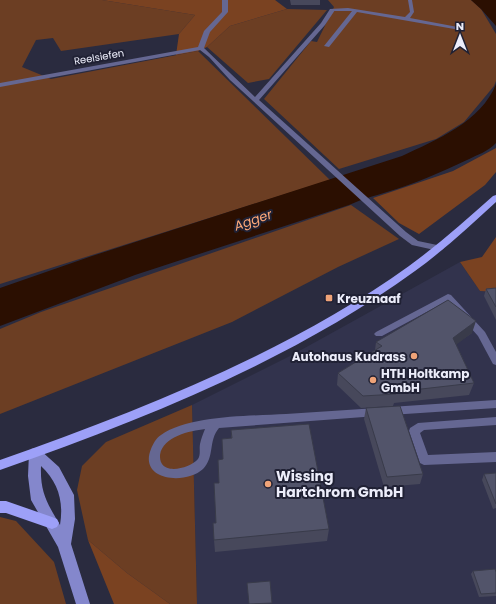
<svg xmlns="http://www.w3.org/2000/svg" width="496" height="604" font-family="Poppins,sans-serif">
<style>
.built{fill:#32334d}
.green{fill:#6c3e23}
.forest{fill:#7a4221}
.water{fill:#2b0f01}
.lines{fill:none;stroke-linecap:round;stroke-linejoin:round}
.lane{fill:#656792;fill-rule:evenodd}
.street{fill:#656792;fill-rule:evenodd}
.secondary{fill:#8487cc;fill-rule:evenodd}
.primary{fill:#9da0f8;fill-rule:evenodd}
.wall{fill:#47485b}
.shaded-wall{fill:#393b4a}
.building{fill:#52546a;stroke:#393b4a}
.poi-dot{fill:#efa378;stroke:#202134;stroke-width:1.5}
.labels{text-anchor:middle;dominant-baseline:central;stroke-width:4;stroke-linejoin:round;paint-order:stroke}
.far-street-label{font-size:10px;fill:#ecedfa;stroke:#202134}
.poi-label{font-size:12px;font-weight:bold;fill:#ecedfa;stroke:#202134;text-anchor:start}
.water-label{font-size:13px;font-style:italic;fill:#fea878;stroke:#202134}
.near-poi-label{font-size:14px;font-weight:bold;fill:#ecedfa;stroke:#202134;text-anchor:start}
</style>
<rect width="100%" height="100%" fill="#2a2b3f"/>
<path class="built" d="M460,262l20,29 16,1v312h-299l-5,-199 100,-50z"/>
<path class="green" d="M0,0h102l93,15 -16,19 -118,17 -8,-13 -17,2 -14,27 29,12 147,-28 132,129 -330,104z
M328,0h143l10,9 15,25v47l-2,5 -30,36 -28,17 -97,30 -75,-70 47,-58 6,1 17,-35z
M287,9l40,1 -58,69 -21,4 -41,-36 23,-21z
M351,205l48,34 -61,28 -106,55 -232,92v-85l41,-17z
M192,405l5,199h-27l-43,-31 -39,-33 -11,-50 5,-24 24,-24z
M0,517l16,4 38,41 12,42h-66z"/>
<path class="forest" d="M102,0h173l12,9 -57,17 -23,21 -9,4 -22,4 3,-21 16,-19z
M496,148v24l-11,13 -66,49 -20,-11 -26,-25 80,-27z
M496,237v55l-16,-1 -20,-29 22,-5z
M88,540l39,33 43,31h-56z"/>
<path class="water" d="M471,0h25v26l-15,-17z
M496,84v59c-7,8 -19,12 -29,17 -26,12 -52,24 -80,32 -13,4 -25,7 -38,13l-214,70 -135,51v-38l92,-32 310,-100c34,-16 79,-34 94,-72z"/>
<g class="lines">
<path class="lane" d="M408,0h4l2,12 -4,6 53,10 -3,2 -103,-18 -28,35 -5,-1 28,-35h-20l-2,-1v-1l18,-1 57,9 5,-5z
M448,294l3,1 34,37 11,20v13l-3,-1 -15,-28 -31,-35 -65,35h-6l-2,-2 2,-2z
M496,400v8l-106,7 -4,-1 -1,-3 1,-3 4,-1z
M377,408l4,1 1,3 -1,3 -4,1 -158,12c-11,13 -4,29 -16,41 -17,16 -65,12 -52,-20 2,-5 5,-11 10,-14 28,-20 91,-19 125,-21 30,-2 61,-4 91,-6zM205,429c-2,5 -4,10 -5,15 -1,5 1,10 -2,15 -7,8 -29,15 -36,5 -2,-3 -2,-6 -2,-9 3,-19 30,-24 45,-26z
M496,417v8l-72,5 -4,3 8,22 68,-3v10l-72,3 -4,-2 -11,-32 1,-3 8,-5z"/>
<path class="street" d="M222,0h6v12l-18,20 -6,16 51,49 66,-74 9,-14h4l1,1 -10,15 -66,75 147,132 12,9 24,5 2,2 -2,2 -3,1 -27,-6 -12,-9 -170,-156 -21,-23 -9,-7 -200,37v-4l198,-36 6,-16 18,-19z"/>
<path class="secondary" d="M35,448l4,1 20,18 15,28 1,24 -4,25 19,60h-14l-18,-57 -27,-47 -3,-24 1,-23 2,-4zM41,466c17,16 23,35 19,59 -13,-22 -20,-33 -19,-59z"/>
<path class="primary" d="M496,195v7c-26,24 -52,48 -81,69 -124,90 -271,148 -415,199v-10c139,-49 289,-108 409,-194 30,-22 57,-46 84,-70z
M0,501h6l46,16 5,2 2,4 -2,4 -5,2 -46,-16h-6z"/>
</g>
<path class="wall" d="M290,0h30v5h-29z
M496,288v32l-12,-24 2,-7z
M472,333l-16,11 18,39 -5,12 -75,8 -1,3 -32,2 -24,-23 1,-12 37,-23 1,-8z
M366,408l57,66 -3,10 -36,3 -20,-68z
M231,430l98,99 -2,12 -112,11 -1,-12 2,-17 3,-40 4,-24 -1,-20 9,-1z
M496,473v35l-3,1 -11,-29 2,-6z
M473,571l23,1v24l-17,1 -8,-23z"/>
<path class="shaded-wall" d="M476,321l-4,12 -23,17 4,-12z"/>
<path class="building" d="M496,288v19l-10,-18z
M448,300l28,21 -23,17 21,45 -79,9 1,2 -33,2 -25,-23 44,-27 -6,-4z
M400,406l23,68 -36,3 -21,-69z
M309,424l20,105 -115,11 -1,-17h3l-2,-40h5l-1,-23 5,-1 -1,-20 10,-1 -1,-8z
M496,473v31l-12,-30z
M495,569l1,3v21l-15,1 -8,-23z
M270,581l2,22 -23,1 -2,-21z"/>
<g class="poi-dot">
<rect x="325" y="294" width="8" height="8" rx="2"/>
<circle cx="414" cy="356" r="4"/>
<circle cx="373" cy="380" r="4"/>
<circle cx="268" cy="484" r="4"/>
</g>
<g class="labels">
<g class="far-street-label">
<text transform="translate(99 57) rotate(-10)">Reelsiefen</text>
</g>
<g class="poi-label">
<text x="337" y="298">Kreuznaaf</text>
<text x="406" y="356" text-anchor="end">Autohaus Kudrass</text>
<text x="381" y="373">HTH Holtkamp<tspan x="381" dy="14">GmbH</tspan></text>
</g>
<g class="water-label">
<text transform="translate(253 220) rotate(-19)">Agger</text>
</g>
<g class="near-poi-label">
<text x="276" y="476">Wissing<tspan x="276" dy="16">Hartchrom GmbH</tspan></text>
</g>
</g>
<g transform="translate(460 36)" stroke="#202134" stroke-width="3" paint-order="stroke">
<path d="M0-3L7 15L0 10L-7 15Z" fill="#ecedfa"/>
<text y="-6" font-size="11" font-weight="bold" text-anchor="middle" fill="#ecedfa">N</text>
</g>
</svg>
